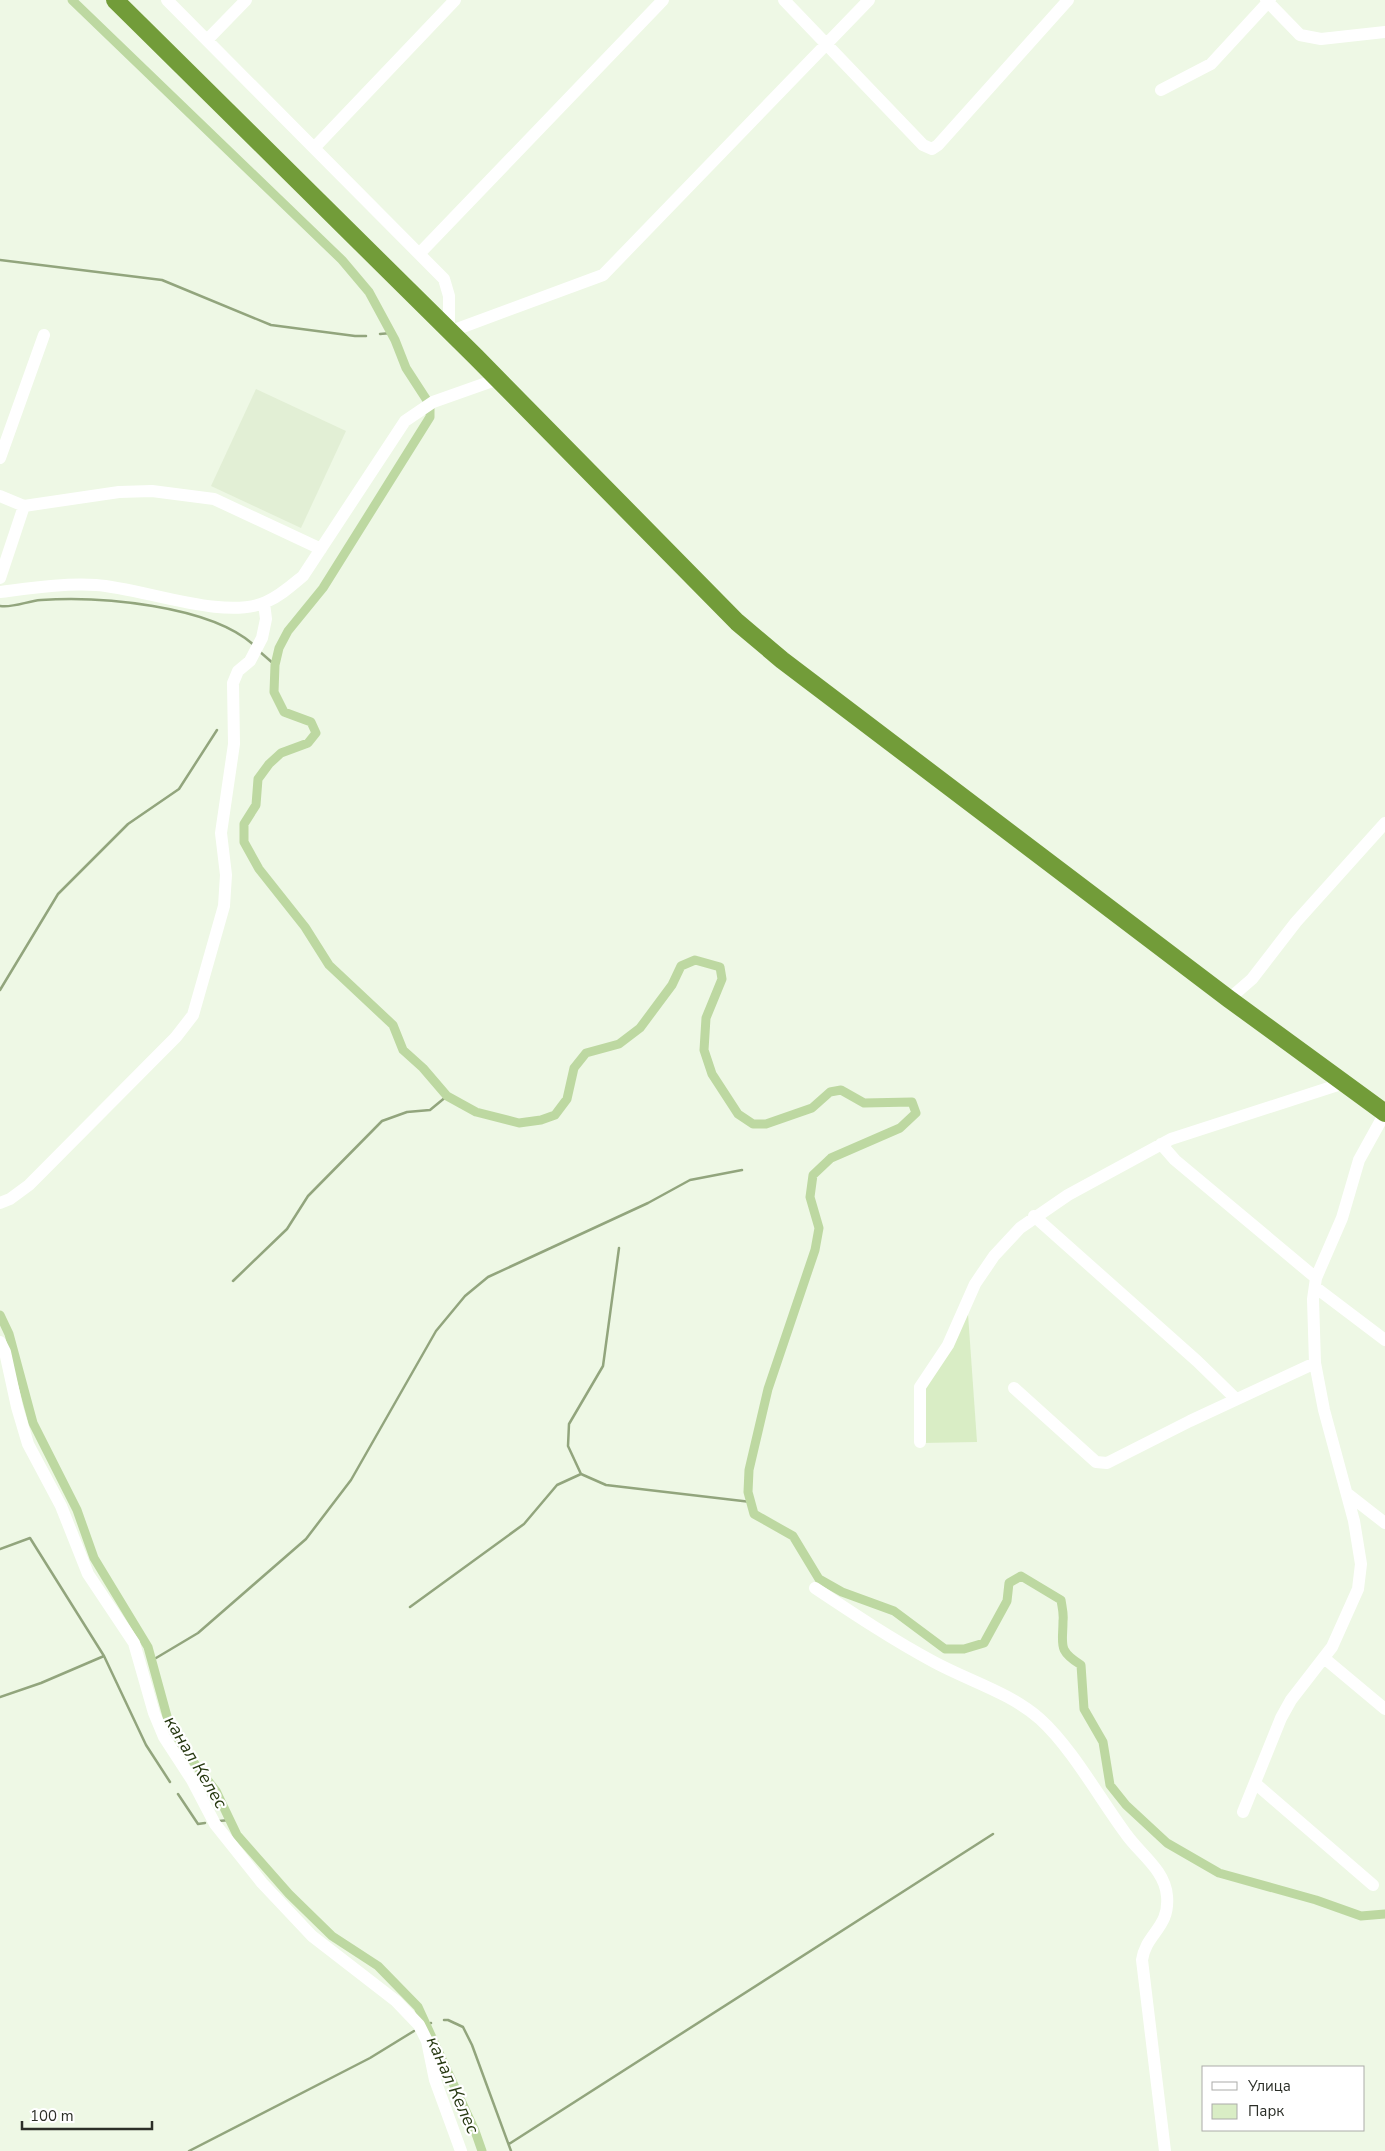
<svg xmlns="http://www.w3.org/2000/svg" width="1385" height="2151" font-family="'Nunito Sans',sans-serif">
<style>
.built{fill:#e2efd5}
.green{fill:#d9edc5}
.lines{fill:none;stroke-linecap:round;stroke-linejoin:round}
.stream{stroke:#92a57d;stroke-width:2.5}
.canal{stroke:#bdd8a1;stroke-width:9}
.minor{stroke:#fff;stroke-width:12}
.highway{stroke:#729c39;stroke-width:18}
.labels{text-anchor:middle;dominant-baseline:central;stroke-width:4.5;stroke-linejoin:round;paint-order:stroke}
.water-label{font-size:18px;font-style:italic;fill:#263810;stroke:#fff}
</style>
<rect width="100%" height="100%" fill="#eef8e5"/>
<path class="built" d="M256,389l90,42 -45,97 -90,-42z"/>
<path class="green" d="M968,1314l9,128 -55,1 2,-61z"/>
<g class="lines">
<path class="stream" d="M0,260l162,20 109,45 84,11h11
M380,334l11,-1
M0,606c14,2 27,-5 41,-6 59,-4 168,5 213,45
M259,651l16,14
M0,990l58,-96 70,-70 51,-35 38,-59
M619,1248l-16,118 -34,58 -1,22 13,28 25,11 145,17
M233,1281l54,-52 21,-33 74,-75 25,-9 23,-2 17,-14
M0,1549l30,-11 74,118 42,89 24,37
M410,1607l114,-83 33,-39 24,-11
M151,1661l47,-28 108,-94 45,-59 85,-149 29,-35 23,-19 160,-74 42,-23 52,-10
M0,1697l41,-14 63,-27
M178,1794l20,30 7,-1
M219,1821l11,-1
M444,2020h4l15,7 9,18 39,106
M426,2024l5,-1
M509,2144l484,-310
M189,2151l181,-93 44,-27"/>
<path class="canal" d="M72,0l270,260 27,32 26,48 11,28 24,37v12l-107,171 -35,43 -9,17 -4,17 -1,27 10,20 27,10 5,11 -8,10 -27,10 -12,11 -11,15 -2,26 -12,19v18l15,27 46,58 24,38 64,60 10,25 20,18 24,28 29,16 43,11 22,-3 14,-5 12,-16 7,-31 12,-15 33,-9 21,-16 32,-43 9,-19 14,-6 25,7 2,12 -16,39 -2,32 8,24 26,40 15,10h13l46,-16 18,-16 11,-2 23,13 48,-1 4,11 -16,15 -69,30 -18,17 -3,22 9,31 -4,22 -47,139 -19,81 -1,22 6,22 39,22 26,43 23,13 52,19 51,38h19l20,-6 23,-42 2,-18 12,-7 40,24c1,7 3,14 2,21 0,24 -6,29 18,44l3,44 19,33 7,43 16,20 41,38 52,30 97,27 45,16 24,-2
M0,1315l9,19 24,89 44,87 17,48 54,89 20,73 17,31 31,40 21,44 52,59 43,42 46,30 40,41 57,124 7,20"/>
<path class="minor" d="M167,0l277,279 5,17v36l154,-57 266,-275
M784,0l139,145 9,4 6,-4 130,-145
M1266,0l34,35 21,4 64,-7
M207,40l39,-40
M1161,90l50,-26 59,-64
M314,148l141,-148
M419,254l244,-254
M0,458l44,-123
M0,496l24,10 95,-14 33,-1 62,8 107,50
M0,578l24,-72
M0,592c32,-4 64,-9 96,-7 47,3 128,36 170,17 14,-6 25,-16 37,-26l102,-155 28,-19 65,-23
M1229,999l23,-20 44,-57 89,-99
M1161,1144l14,16 141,118
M0,1203l10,-4 19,-14 147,-148 17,-22 31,-109 2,-31 -5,-42 13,-89 -1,-61 5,-12 12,-10 12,-23 4,-19 -2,-16
M1034,1216l163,145 39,38
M1315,1287l70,53
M0,1342l5,10 12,55 11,37 33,62 27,68 46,69 20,70 10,24 28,43 23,44 47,59 50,53 84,65 23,24 8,16 8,39 26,71
M1014,1388l82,74 11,1 83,-42 125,-58
M920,1442v-55l28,-42 27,-61 19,-28 26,-28 48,-33 103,-56 173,-56
M1349,1495l36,28
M815,1588c39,26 78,52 119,74 35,19 75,30 106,57 32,29 60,80 86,115 14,20 39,36 41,62 3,32 -21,37 -25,64l23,191
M1324,1658l61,51
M1256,1784l117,101
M1243,1812l38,-94 10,-18 41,-53 26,-58 3,-25 -7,-43 -30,-111 -9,-47 -2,-64 3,-21 26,-60 17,-58 26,-47"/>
<path class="highway" d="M115,0l361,357 261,265 45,38 447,339 156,114"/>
</g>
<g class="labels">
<g class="water-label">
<text transform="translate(196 1762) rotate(59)">канал Келес</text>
<text transform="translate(453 2085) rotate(66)">канал Келес</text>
</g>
</g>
<rect x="1202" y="2066" width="162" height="65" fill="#ffffff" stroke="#abaca9"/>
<rect x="1212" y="2082" width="25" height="8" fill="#ffffff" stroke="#abaca9"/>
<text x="1248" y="2091" font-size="15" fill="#2c2f28">Улица</text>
<rect x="1212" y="2104" width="25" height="15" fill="#d9edc5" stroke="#abaca9"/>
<text x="1248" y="2116" font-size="15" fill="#2c2f28">Парк</text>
<path d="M22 2121v8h130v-8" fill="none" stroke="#2c2f28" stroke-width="2.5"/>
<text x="30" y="2121" font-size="15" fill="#2c2f28" stroke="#ffffff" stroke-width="4" paint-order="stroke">100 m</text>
</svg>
